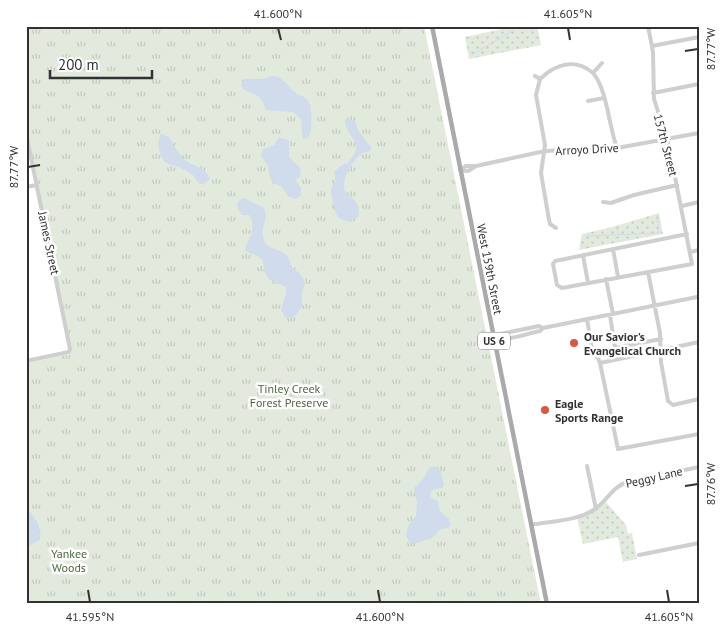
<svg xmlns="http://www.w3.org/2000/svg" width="725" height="630" font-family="'PT Sans',sans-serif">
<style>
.grass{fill:url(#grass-dots)}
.park{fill:url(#park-tufts)}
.water{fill:#d0dbeb}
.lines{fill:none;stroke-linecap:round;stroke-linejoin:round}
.stream{stroke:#d0dbeb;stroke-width:1}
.minor{stroke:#cfcfcf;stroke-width:4}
.major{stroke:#aaa;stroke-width:4.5}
.ticks{fill:none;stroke:#323232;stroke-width:2}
.poi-dot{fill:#d95844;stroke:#fff;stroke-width:2}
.labels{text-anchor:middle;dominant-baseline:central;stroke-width:5;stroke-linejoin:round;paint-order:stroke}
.shield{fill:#fff;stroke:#707070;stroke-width:1}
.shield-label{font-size:11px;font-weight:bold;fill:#323232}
.street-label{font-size:12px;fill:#323232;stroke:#fff}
.poi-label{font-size:12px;font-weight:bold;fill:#323232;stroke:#fff;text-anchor:start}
.park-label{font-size:12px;fill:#4c6b42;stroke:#fff}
.neatline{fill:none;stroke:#323232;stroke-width:2}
.ticks-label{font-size:12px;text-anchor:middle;fill:#323232}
</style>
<defs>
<pattern id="grass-dots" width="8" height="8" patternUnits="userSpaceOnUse" patternTransform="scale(1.25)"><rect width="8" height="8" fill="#e2eade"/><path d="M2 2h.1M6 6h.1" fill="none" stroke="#c2c9bf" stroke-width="1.8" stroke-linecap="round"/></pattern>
<pattern id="park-tufts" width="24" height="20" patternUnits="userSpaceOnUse" patternTransform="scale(1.25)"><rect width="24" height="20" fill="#e2eade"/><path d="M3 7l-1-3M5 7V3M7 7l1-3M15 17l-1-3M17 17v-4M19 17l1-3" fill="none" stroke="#c2c9bf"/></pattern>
</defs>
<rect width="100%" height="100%" fill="#fff"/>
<path class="grass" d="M516,26h21l4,19 -72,14 -4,-22z
M659,213l4,21 -84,16 3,-16 30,-7z
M606,502l20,23 2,9 4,-1 5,26 -14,3 -5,-25 -35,7 -6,-26c12,-3 19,-8 29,-16z"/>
<path class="park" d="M26,26h398l117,578h-515v-241l45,-9 -45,-229z"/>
<path class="water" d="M271,76c12,0 16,8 22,15 4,5 10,4 14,8 6,9 6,30 1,39l-5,1 -2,-20 -8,-7 -27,-2c-2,-4 -3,-9 -6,-12 -6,-7 -17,-4 -19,-14l3,-5h18z
M347,119l8,2 3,9 13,17v3c-4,2 -8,2 -11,5 -9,8 -19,24 -15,36 8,8 17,14 13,26 -15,9 -23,1 -25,-14 0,-4 -3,-8 -2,-12 1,-8 7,-11 3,-19l8,-7 6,-2c3,-5 8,-10 8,-15 0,-11 -12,-17 -11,-28z
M161,134l8,3c4,7 10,17 16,23 9,7 22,7 25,19l-7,5h-3c-4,-3 -5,-7 -8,-10 -9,-6 -18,-8 -27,-12 -6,-7 -9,-20 -4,-28z
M279,138l7,1 3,2v16c6,6 14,10 11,20l-5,3 6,8v7l-5,4 -8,-3 -6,-9 -8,-4 -4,-5 -2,-12 -7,-10 1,-6 12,-5z
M244,198l20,10c5,11 -5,22 0,32 7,15 25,5 27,27 25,16 6,18 12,39l-10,12 -8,-1 -4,-7 5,-16v-7l-17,-8c-12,-18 4,-18 -24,-28v-2c4,-10 12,-23 4,-34h-7c-5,-6 -8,-14 2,-17z
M434,466l6,4 4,15 -2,3 -10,2 -2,6 3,3 5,2 2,10 9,8 1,6 -2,3 -7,1 -9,9 -19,6 -4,-2 -3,-7 2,-9 8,-10 1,-14 -3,-12v-2l9,-9 6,-11z
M26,506c9,15 15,14 14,34l-14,7z"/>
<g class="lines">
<path class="stream" d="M473,54l39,-23
M657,215l2,17
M617,229l2,6
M586,236l74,-3"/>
<path class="minor" d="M648,26l5,26 1,47 15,47 23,118 -130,24 -5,-3 -4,-21 2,-3 132,-27
M652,46l47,-9
M593,73c14,16 16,54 24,75
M535,76l5,3 -4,16 9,50 -4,28 8,47 1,4 6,4
M540,79c16,-15 35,-21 53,-6l9,-10
M653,93l46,-9
M588,101l16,-3
M26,133l44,216 -1,3 -43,9
M460,170l6,-4h10l69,-15 72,-3 82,-15
M460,170l8,1 8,-5
M26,187l11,-2
M603,202l8,1 23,-8 43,-10
M682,206l17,-4
M613,249l5,28
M690,252l9,-2
M583,255l5,28
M648,272l12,61 1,29 7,39 5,4 26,-6
M606,279l7,35
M610,315l5,33
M587,319l5,30 6,9 2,5 18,86 81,-15
M494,338c15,3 31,-4 46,-7l3,-3 154,-31
M494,338l6,-4 39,-8 4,2
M594,352l67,-13
M600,363l99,-21
M587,466l9,43
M531,525c20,-4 47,-4 64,-16 12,-8 17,-22 32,-27l72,-15
M639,555l60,-12"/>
<path class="major" d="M432,26l115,578"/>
</g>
<path class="ticks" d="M278,28l3,12M568,28l2,12M685,51l13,-2M28,167l12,-2M685,486l13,-2M88,590l2,12M378,590l2,12M667,590l2,12"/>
<g class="poi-dot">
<circle cx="574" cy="343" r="5"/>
<circle cx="545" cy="410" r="5"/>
</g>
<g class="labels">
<rect class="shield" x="478" y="332.5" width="32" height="17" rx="4"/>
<g class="shield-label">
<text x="494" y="341">US 6</text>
</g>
<g class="street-label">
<text transform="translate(666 145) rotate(75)">157th Street</text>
<text transform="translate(587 149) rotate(-3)">Arroyo Drive</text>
<text transform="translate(49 243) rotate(78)">James Street</text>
<text transform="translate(490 269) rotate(79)">West 159th Street</text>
<text transform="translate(654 477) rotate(-13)">Peggy Lane</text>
</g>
<g class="poi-label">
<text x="584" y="336">Our Savior's<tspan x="584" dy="14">Evangelical Church</tspan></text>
<text x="555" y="403">Eagle<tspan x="555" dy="14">Sports Range</tspan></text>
</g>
<g class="park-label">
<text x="289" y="388">Tinley Creek<tspan x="289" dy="14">Forest Preserve</tspan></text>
<text x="69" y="553">Yankee<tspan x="69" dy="14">Woods</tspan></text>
</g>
</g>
<rect width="725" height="630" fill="none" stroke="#ffffff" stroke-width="55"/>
<path d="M50 70v8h102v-8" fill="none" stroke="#323232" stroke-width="2.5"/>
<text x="58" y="70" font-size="15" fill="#323232" stroke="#ffffff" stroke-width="4" paint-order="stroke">200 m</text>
<rect x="28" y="28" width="670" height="574" class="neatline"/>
<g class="ticks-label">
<text x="278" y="18">41.600°N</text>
<text x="568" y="18">41.605°N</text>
<text transform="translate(711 49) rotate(-90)" y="4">87.77°W</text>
<text transform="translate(14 167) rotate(-90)" y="4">87.77°W</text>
<text transform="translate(711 484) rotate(-90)" y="4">87.76°W</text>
<text x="90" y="621">41.595°N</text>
<text x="380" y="621">41.600°N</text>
<text x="669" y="621">41.605°N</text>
</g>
</svg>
